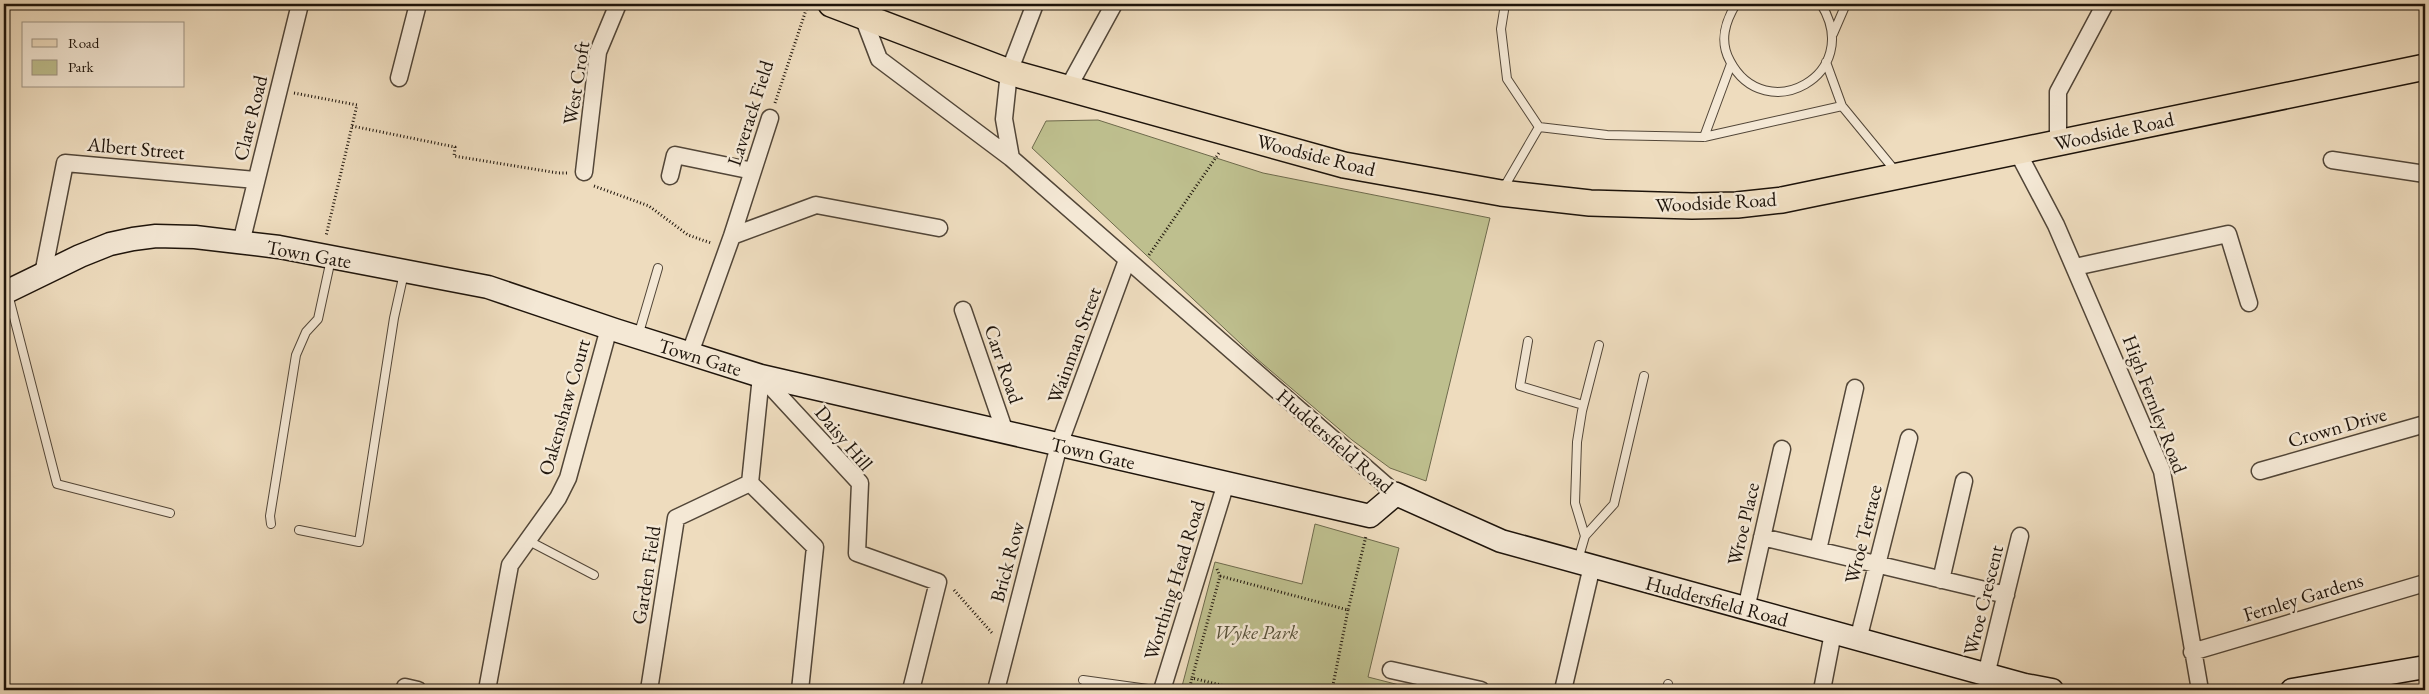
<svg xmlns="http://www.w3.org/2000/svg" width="2429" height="694" font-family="'EB Garamond',serif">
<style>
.green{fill:#bebf8e;stroke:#6e6a4c}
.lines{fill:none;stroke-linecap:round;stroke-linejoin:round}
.service-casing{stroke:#524638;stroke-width:10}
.minor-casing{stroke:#524638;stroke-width:19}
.secondary-casing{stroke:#1e140b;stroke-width:25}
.primary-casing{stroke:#1e140b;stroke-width:28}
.path{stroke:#1e140b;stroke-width:3;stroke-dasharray:1 2.5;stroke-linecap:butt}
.service{stroke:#f4e8d5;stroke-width:8}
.minor{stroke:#f4e8d5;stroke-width:16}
.secondary{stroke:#f4e8d5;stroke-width:22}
.primary{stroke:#eedcbe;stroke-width:25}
.labels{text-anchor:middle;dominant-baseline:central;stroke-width:5;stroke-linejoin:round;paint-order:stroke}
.street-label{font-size:20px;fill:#1e140b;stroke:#f4e8d5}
.park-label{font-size:20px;font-style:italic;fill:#565039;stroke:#f4e8d5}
</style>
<rect width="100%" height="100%" fill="#eedcbe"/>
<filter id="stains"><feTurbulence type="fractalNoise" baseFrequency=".004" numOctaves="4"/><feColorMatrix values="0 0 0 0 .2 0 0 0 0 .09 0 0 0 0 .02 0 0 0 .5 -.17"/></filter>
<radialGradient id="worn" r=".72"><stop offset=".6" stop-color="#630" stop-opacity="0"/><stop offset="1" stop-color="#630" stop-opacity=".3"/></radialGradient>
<path class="green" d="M1098,120l165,53 227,45 -64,263 -36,-13 -38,-28 -95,-81 -225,-211 14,-27z
M1315,524l84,24 -31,129 51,13h-238l34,-128 87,22z"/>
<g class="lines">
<defs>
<path id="service" d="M1505,4l-4,25 6,50 32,48
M1736,4c-11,18 -17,37 -6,57 35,67 135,14 91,-57
M1833,34l13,-30
M1826,62l16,44 55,67
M1704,137l27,-73
M1503,189l36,-62 68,8 97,2 138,-31
M8,294l49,190 113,29
M638,336l20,-68
M1528,341l-8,45 63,19
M271,524l-1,-8 26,-161 10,-23 12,-13 13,-60
M299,530l60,12 35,-224 10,-45
M1585,536l29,-32 30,-128
M527,540l67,35
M1578,560l7,-24 -10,-33 2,-61 5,-31 17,-66
M1083,680l72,10
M1667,690l1,-6"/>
<path id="minor" d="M1035,4l-26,68 -5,47 7,39 385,336
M863,17l16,42 132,99
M399,78l19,-74
M1068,88l46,-84
M2058,142v-50l47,-88
M2017,151l39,74 106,246 38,219
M2332,160l93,14
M584,172l14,-120 20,-48
M670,176l5,-21 78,16
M732,236l84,-31 123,23
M241,243l59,-239
M2075,267l153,-33 21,69
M43,274l22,-111 191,17
M963,310l42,122
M690,353l42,-117 38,-118
M761,376l99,107 -3,70 81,29 -27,108
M2260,471l165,-47
M750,483l11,-107
M1762,537l244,58
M1818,550l37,-162
M1941,580l23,-99
M1746,609l36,-160
M1858,640l51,-202
M2192,652l233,-69
M1391,670l90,20
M1986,675l34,-139
M404,690l1,-3 13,3
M487,690l23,-125 48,-67 10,-20 41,-150
M649,690l27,-172 74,-35 65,64 -15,143
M996,690l63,-245 68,-185
M1162,690l64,-207
M1563,690l29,-124
M1822,690l11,-57"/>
<path id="secondary" d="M4,293l76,-37 30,-12 23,-5 23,-3 39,1 84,10 209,40 127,43 146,46 609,140 26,-22 105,47 524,144 27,5
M2292,690l133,-23"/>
<path id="primary" d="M831,4l178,68 335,93 157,28 89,10 102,3 45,-1 45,-5 643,-133"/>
</defs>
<use href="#service" class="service-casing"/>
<use href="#minor" class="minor-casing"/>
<use href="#secondary" class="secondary-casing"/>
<use href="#primary" class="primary-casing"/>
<path class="path" d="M294,93l63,12 -31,131
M775,103l33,-99
M352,126l103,21 -1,9 104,17h11
M594,186l55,20 39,29 23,8
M1149,255l70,-102
M1217,569l3,7 -28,102 49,12
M1220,576l128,34 18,-74
M954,590l39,44
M1189,690l3,-12
M1332,690l16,-80"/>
<use href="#service" class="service"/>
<use href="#minor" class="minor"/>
<use href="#secondary" class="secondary"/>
<use href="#primary" class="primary"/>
</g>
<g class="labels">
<g class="street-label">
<text transform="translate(576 83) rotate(-81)">West Croft</text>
<text transform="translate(750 113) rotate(-72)">Laverack Field</text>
<text transform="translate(250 118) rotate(-76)">Clare Road</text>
<text transform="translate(2114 131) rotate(-12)">Woodside Road</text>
<text transform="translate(136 148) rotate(5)">Albert Street</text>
<text transform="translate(1316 155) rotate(14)">Woodside Road</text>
<text transform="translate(1716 202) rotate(-3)">Woodside Road</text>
<text transform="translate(309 254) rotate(10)">Town Gate</text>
<text transform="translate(1074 345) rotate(-70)">Wainman Street</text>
<text transform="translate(700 357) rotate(17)">Town Gate</text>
<text transform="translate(1004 364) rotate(71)">Carr Road</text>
<text transform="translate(2155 404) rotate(69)">High Fernley Road</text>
<text transform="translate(564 407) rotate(-74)">Oakenshaw Court</text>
<text transform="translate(2337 427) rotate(-16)">Crown Drive</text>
<text transform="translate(844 438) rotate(50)">Daisy Hill</text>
<text transform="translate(1335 441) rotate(41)">Huddersfield Road</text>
<text transform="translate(1093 453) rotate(13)">Town Gate</text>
<text transform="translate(1743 524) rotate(-77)">Wroe Place</text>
<text transform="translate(1863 534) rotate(-76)">Wroe Terrace</text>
<text transform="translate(1007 562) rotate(-75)">Brick Row</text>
<text transform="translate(646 575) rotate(-81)">Garden Field</text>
<text transform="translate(1174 580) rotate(-73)">Worthing Head Road</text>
<text transform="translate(2303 597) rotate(-17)">Fernley Gardens</text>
<text transform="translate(1983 600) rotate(-76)">Wroe Crescent</text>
<text transform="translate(1717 601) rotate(15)">Huddersfield Road</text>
</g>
<g class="park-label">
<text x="1256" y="632">Wyke Park</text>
</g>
</g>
<rect width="2429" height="694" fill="none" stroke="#eedcbe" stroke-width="20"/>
<rect x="5" y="5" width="2419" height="684" fill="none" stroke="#1e140b" stroke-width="2.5"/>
<rect x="10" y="10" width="2409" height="674" fill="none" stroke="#1e140b"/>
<rect x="22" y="22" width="162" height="65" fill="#f4e8d5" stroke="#9e9384"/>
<rect x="32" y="39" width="25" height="8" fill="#eedcbe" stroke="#9e9384"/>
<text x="68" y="48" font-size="15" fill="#1e140b">Road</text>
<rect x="32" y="60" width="25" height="15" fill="#bebf8e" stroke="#9e9384"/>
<text x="68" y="72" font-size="15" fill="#1e140b">Park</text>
<rect width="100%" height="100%" filter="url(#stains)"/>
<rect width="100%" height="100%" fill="url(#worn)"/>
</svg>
